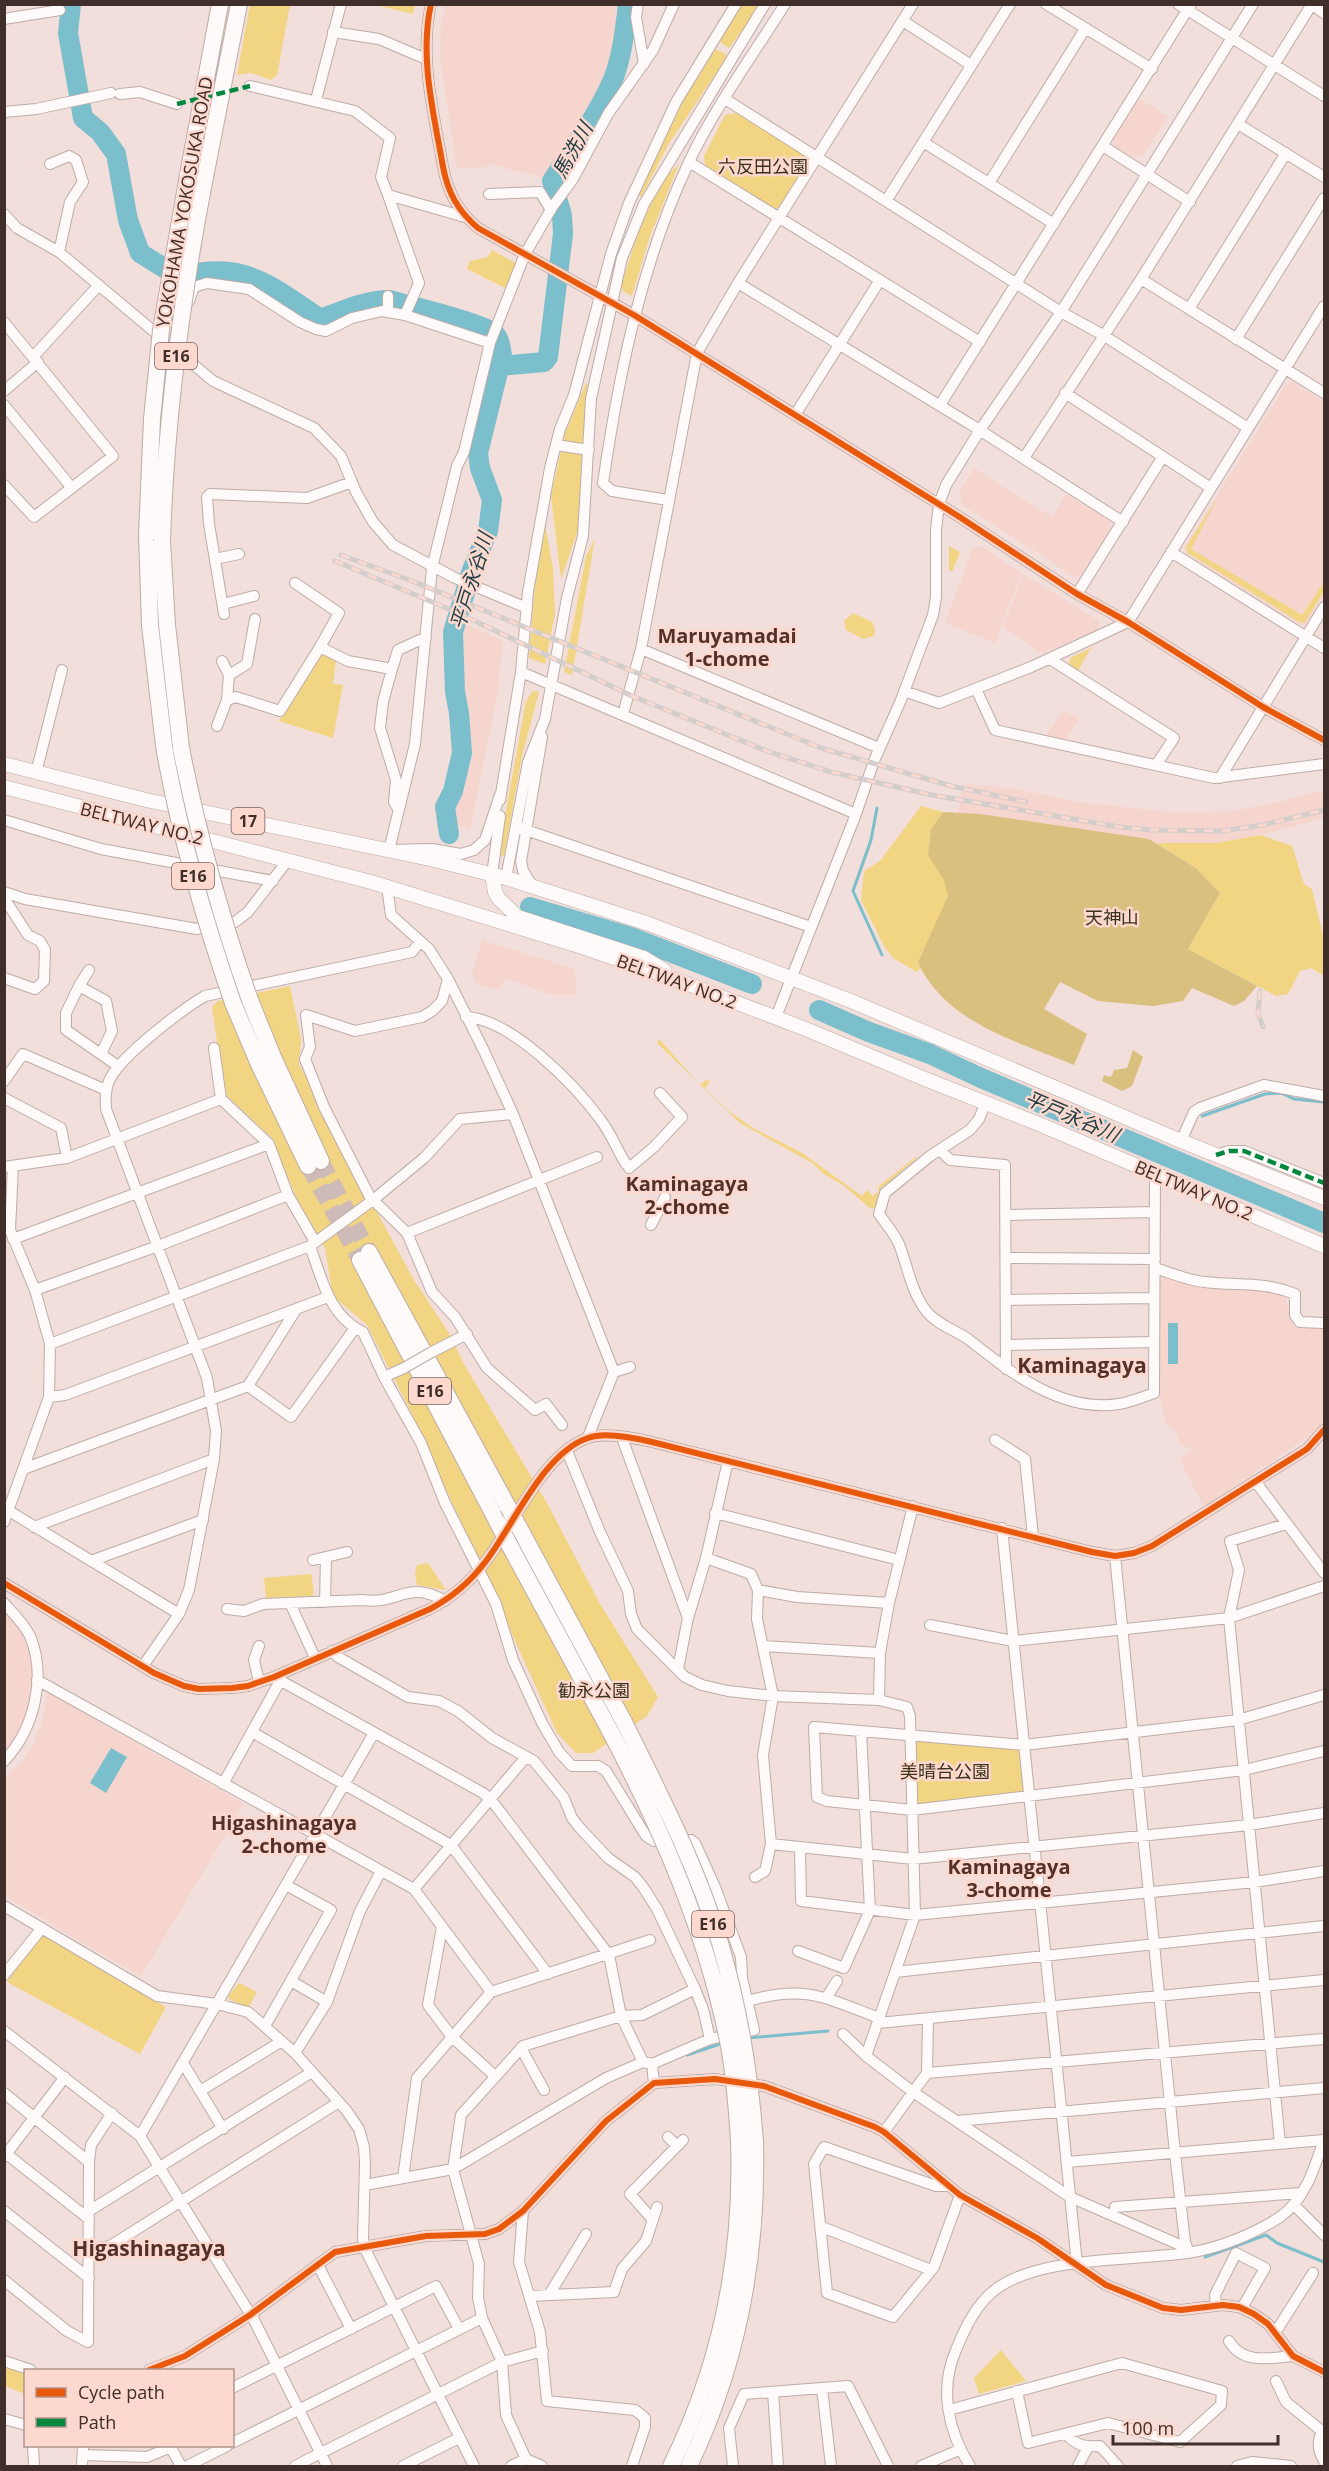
<svg xmlns="http://www.w3.org/2000/svg" width="1329" height="2471" font-family="'Open Sans','Noto Sans JP',sans-serif">
<style>
.built{fill:#f6d5ce}
.green{fill:#f2d582}
.forest{fill:#d9c07e}
.water{fill:#7bbecc}
.lines{fill:none;stroke-linecap:round;stroke-linejoin:round}
.stream{stroke:#7bbecc;stroke-width:3}
.river{stroke:#7bbecc;stroke-width:20}
.highway-tunnel{stroke:#cebbb7;stroke-width:16;stroke-dasharray:16 8;stroke-linecap:butt}
.minor-casing{stroke:#bdaca8;stroke-width:12}
.major-casing{stroke:#bdaca8;stroke-width:15}
.highway-casing{stroke:#bdaca8;stroke-width:18}
.minor{stroke:#fdfaf9;stroke-width:10}
.major{stroke:#fdfaf9;stroke-width:14}
.highway{stroke:#fdfaf9;stroke-width:16}
.rail-casing{stroke:#d3cdcc;stroke-width:5}
.rail{stroke:#fcd8cf;stroke-width:3;stroke-dasharray:9;stroke-linecap:butt}
.minor-bridge-casing{stroke:#bdaca8;stroke-width:12;stroke-linecap:butt}
.highway-bridge-casing{stroke:#bdaca8;stroke-width:18;stroke-linecap:butt}
.minor-bridge{stroke:#fdfaf9;stroke-width:10}
.highway-bridge{stroke:#fdfaf9;stroke-width:16}
.quiet{stroke:#00873e;stroke-width:4.5;stroke-dasharray:9 4.5;stroke-linecap:butt}
.cycleway-casing{stroke:#fcd8cf;stroke-width:10}
.cycleway{stroke:#e8590c;stroke-width:6}
.labels{text-anchor:middle;dominant-baseline:central;stroke-width:5;stroke-linejoin:round;paint-order:stroke}
.shield{fill:#fcd8cf;stroke:#78615c;stroke-width:1.5}
.shield-label{font-size:16px;font-weight:bold;fill:#3f2e2a}
.park-label{font-size:18px;fill:#3a331b;stroke:#fcd8cf}
.street-label{font-size:18px;fill:#3f2e2a;stroke:#fcd8cf}
.water-label{font-size:20px;font-style:italic;fill:#1f3e45;stroke:#fcd8cf}
.neighbourhood-label{font-size:20px;font-weight:bold;fill:#533128;stroke:#fcd8cf}
.quarter-label{font-size:21px;font-weight:bold;fill:#533128;stroke:#fcd8cf}
</style>
<rect width="100%" height="100%" fill="#f2deda"/>
<path class="built" d="M445,5h178l-12,69 -43,75 -3,-1 -15,31 -61,-15 -1,3 -31,1 -17,-110 1,-34z
M1139,99l29,17 -25,39 -12,2 -16,-10 -2,-8z
M1293,382l31,20v192l-18,30 -6,1 -114,-71 -1,-7 101,-162z
M974,468l29,19 -14,22 15,-22 48,30 15,-23 43,27 2,9 -29,46 -8,2 -43,-29 10,-17 -11,17 -69,-44 -3,-14z
M981,546l40,27 -26,70 -50,-20 28,-75z
M1023,574l76,47 -1,9 -56,23 -39,-26z
M463,623l40,18 -7,62 -26,125 -20,-4 15,-70 -6,-87z
M1063,710l16,9 -14,22 -19,-4z
M963,784l54,5 60,13 101,11 54,-2 48,-9 44,-12v28l-67,18 -40,7h-61l-7,-4 -191,-26z
M482,940l93,29 1,26h-24l-45,-16 -8,9 -8,1 -15,-6 -4,-9z
M1163,1277l39,10h55l27,7 9,23 31,9v95l-13,14 -107,72 -24,-47 13,-10 -12,-6 -5,-12 -10,-8 -8,-35 1,-108z
M4,1609l15,16 11,28 4,35 -3,27 -27,45z
M49,1693l195,111 -103,172 -67,-38 -69,-43 -1,-116 21,-21 8,-13 10,-26 4,-25z"/>
<path class="green" d="M250,5h40l-13,70 -6,5 -20,-7 -14,2z
M376,5h39l-2,9z
M743,5h18l-32,43 -8,-5 -1,-4z
M715,49l11,5 1,3 -59,88 -26,51h-3l25,-59 20,-39z
M738,113l69,42 -1,10 -27,43 -7,1 -67,-44 -1,-9 21,-41z
M679,164l-30,75 -17,57 -9,-5 -2,-5c11,-35 30,-100 58,-122z
M492,250l23,13 2,4 -10,22 -40,-20 3,-8 18,-4z
M586,383l2,2 -5,57 -3,2 -15,-3 -1,-5z
M561,451l21,4 -4,75 -17,49 -10,-83z
M1218,497l-27,52 111,66 22,-33v9l-19,31 -4,1 -113,-70 -2,-6z
M545,524l8,44 2,46 -10,50 -16,-6 6,-73z
M595,538l-23,137 -8,-3 22,-115z
M949,546l11,6 -8,20 -3,-2z
M853,613l19,9 3,7 -1,7 -11,3 -17,-9 -2,-9z
M1095,646l-6,5 -11,20 -9,-6 1,-7z
M323,654l13,6 -3,24 10,1 -10,53 -54,-17 38,-65z
M537,691l2,1 -17,64 -18,100 -6,-1 28,-154 6,-9z
M921,806l22,6 -12,17 -3,26c7,11 19,24 20,37 1,12 -24,56 -30,69l3,7 -4,4 -24,-14 -9,-12 -23,-46 3,-29 16,-10z
M1261,835l31,11 12,38 8,5 12,51v36l-13,-8 -11,3 -12,23 -12,2 -88,-47 32,-56 -24,-25 -40,-25h61z
M290,986l11,53 -2,25 30,60 85,156 35,53 16,33 82,137 53,101 58,93 -11,19 -54,37h-17l-19,-20 -146,-321 -44,-87 -34,-29 -8,-48 -29,-51 -24,-59 -47,-44 -13,-87 6,-6z
M659,1039l41,46 6,-5 4,1 -5,8 25,23 23,16 49,25 60,43 5,-6 6,6 5,-4 1,-6 37,-29 1,1 -37,31 -5,18 -4,2 -28,-24 -19,-11 -12,-11 -72,-40 -83,-80z
M428,1563l18,27 -29,-5 -2,-11 2,-9z
M311,1574l3,19 -2,3 -46,2 -2,-20z
M916,1740l104,10 4,42 -106,12z
M42,1934l124,73 -26,47 -133,-72z
M239,1983l18,9 -9,16 -19,-9v-4z
M1001,2350l25,31 -47,13 -5,-16z
M4,2366l21,8v20l-20,-8z"/>
<path class="forest" d="M943,812l37,2 169,25 47,29 24,25 -32,56 69,37 -13,15 -10,5 -42,-18 -9,13 -30,5 -55,-5 -38,-19 -16,27 43,25 -13,31c-57,-24 -129,-42 -156,-103l30,-66 -4,-16 -16,-25 3,-26z
M1133,1050l10,7 -11,29 -10,5 -20,-10 2,-6 7,2 3,-7 13,-2z"/>
<path class="water" d="M1168,1323h10v41h-10z
M111,1748l16,9 -21,36 -16,-10z"/>
<g class="lines">
<path class="stream" d="M877,808l-6,32 -18,51 29,64
M1202,1116l63,-22 16,-1 13,6 30,3
M747,2038l81,-7
M687,2055l36,-12
M1205,2257l61,-22 11,8 47,19"/>
<path class="river" d="M71,4l-3,29 15,85 17,14 16,22 12,66 12,33 37,23c18,-3 34,-6 52,-4 33,3 65,30 92,47 23,-9 44,-19 69,-19 19,6 93,23 105,34 5,5 6,15 7,22l-24,97 2,15 12,32 -4,31 -16,39 -19,62 2,60 4,21 3,40 -9,38 -8,16 4,27
M499,366l45,-4 4,-5 15,-123 -1,-19 -10,-34c21,-32 44,-64 60,-99 10,-24 13,-52 16,-78
M530,907l101,30 121,47
M819,1010l50,22 61,22 51,24 343,145"/>
<path class="highway-tunnel" d="M321,1161l48,91
M308,1166l52,94"/>
<defs>
<path id="minor" d="M431,4c-12,54 3,110 12,163 5,26 15,44 35,61l156,87 324,201 119,78 51,28 135,85 61,33
M638,4l-2,13 8,47
M1046,4l106,65
M1178,4l146,92
M1312,5l12,8
M4,19l56,-9
M903,21l68,44
M333,32l46,7 47,20
M250,86l105,25 35,27 -9,39 7,18 77,22
M120,94l20,-2 37,12
M725,99l336,213 42,23 145,93
M316,100l25,-96
M4,112l32,-3 75,-16
M1238,124l86,53
M923,142l131,82
M1103,146l87,56
M689,162l291,180
M50,164l19,-8 7,4 7,22 -13,20 -11,50
M989,183l96,-154
M489,194l51,-2 11,18
M388,195l31,88 -14,32
M886,201l124,-197
M4,214l13,14 42,24 154,129 101,47 27,28 15,36 17,30 20,23 62,33 72,30
M1141,279l183,114
M738,283l232,141 153,98
M189,301l5,-14 13,-4 42,6 51,33 16,7 10,2 26,-13 30,-7 23,4 85,28
M1189,309l97,-156
M388,312v-16
M4,322l109,134 -79,61 -30,-32
M1236,339l88,-141
M33,357l66,-72
M4,391l34,-29
M1065,393l146,95
M4,405l68,83
M940,405l251,-401
M795,415l85,-135
M556,445l33,5
M1024,458l117,-179 171,-275
M668,500l-56,-9 -9,-8c16,-110 38,-218 85,-319 25,-54 65,-109 97,-160
M1171,552l153,96
M215,559l24,-5
M295,583l44,30 -19,34 28,14 44,8 -9,33 -3,26 16,52 -2,22 5,8
M1077,594l85,-136
M223,604l31,-8
M224,614l-15,-90 -2,-27 3,-3 97,4 45,-16
M641,649l238,99
M1050,659l124,79 -18,27
M222,661l7,14 -2,25
M392,669l6,-19 28,-13
M521,672l335,142
M229,675l18,-11 8,-45
M976,689l19,41 219,48 110,-14
M904,691l35,12 92,-36 97,-45 196,-316
M623,714l18,-65 56,-296 41,-70 175,-279
M217,726l10,-26 9,-3 44,14 40,-64
M36,773l26,-103
M1220,778l104,-171
M500,795l-15,45 -11,10 -13,4 -29,-5 -43,1 26,-106 17,-176 25,-102 7,-14 26,-109 35,-89 28,-48 20,-27 35,-65 45,-64 21,-46
M500,800l21,-128 7,-80 22,-124 10,-39 14,-34 37,-141 18,-51 47,-101 60,-98
M4,820l97,29 172,32
M517,827l294,100
M492,875l8,-59
M506,878l22,-116 17,-43 22,-121 16,-62 8,-137 31,-141 22,-54 121,-200
M387,887l4,28 38,34 19,30 36,72 29,63 101,258 -26,65
M533,887l-10,-16 -2,-10 21,-124
M4,892l21,7 172,30 38,-7 13,-10 40,-52
M4,898l24,37 12,6 5,9 -1,31 -9,8 -31,-11
M448,979l-6,22 -10,10 -10,6 -67,14 -49,-16 4,32 -5,12 19,48 46,90 37,36 25,59 23,25 32,51 48,42 11,-6 16,21
M79,986l10,-16
M466,1017c45,2 108,67 134,102 11,14 17,31 26,45
M776,1017l80,-203 18,-53 27,-61 32,-85 3,-18v-67l3,-26 7,-19 34,-55 81,-118 192,-308
M214,1048l7,51 48,45 19,51 27,47
M101,1054l11,-23 -6,-30 -27,-15 -13,27v17l52,36
M4,1081l19,-27 83,36
M4,1098l57,30 6,30
M986,1102l-7,17 -9,11 -40,26 -45,37 -6,21c7,10 15,19 20,30 9,23 12,48 28,68 12,14 27,17 41,27 42,33 93,74 151,65 12,-2 24,-7 35,-11l1,-220
M513,1114l-53,5 -36,39 -51,42 -63,46c12,33 19,70 53,86l21,45 37,66 24,60 51,101 17,56 29,63 17,29 13,14h26l8,5 40,65 8,5 37,-1 4,3 20,44 26,70 1,21 12,52 -44,9 -58,25
M1181,1141l13,-29 6,-4 64,-23 60,11
M940,1150l10,10 55,5 1,204
M1216,1155l13,-4h15l80,32
M4,1167l63,-9 154,-59
M629,1168l25,-21 28,-30 -22,-24
M1006,1215l149,-3
M651,1225l14,-28
M407,1233l190,-76
M13,1239l256,-95
M1006,1258l149,1
M1155,1268c16,5 34,13 50,14 33,4 58,-1 90,12v21l5,7 24,1
M35,1290l123,-44 130,-51
M1006,1300l148,-2
M50,1344l260,-98
M1006,1345l148,-3
M432,1352l35,-18
M614,1372l16,-5
M384,1377l20,-9
M248,1386l43,31 64,-89
M49,1397l16,-2 263,-98
M622,1438l66,180
M995,1440l30,19 8,77
M567,1451l33,81 28,59 3,23 6,15 48,48 17,8 26,6 45,5 106,4 28,7 3,9 5,199 -49,141
M26,1468l222,-82 49,-78
M1255,1481l69,92
M9,1511l170,103
M715,1513l184,47
M4,1522l45,-125 1,-53 -15,-54 -25,-60 3,-64
M34,1527l180,-68
M1002,1528l75,736
M1115,1556l60,597 10,89 4,11
M706,1558l45,16 7,16 39,7 92,6
M313,1560l34,-8
M91,1561l112,-41
M4,1583l150,90 30,13 15,3 33,-1 16,-2 26,-9 156,-68c23,-12 41,-28 56,-48 27,-35 58,-109 102,-123 15,-6 47,0 64,4l440,110 23,4 19,-3 18,-7 155,-97 17,-19
M325,1602l1,-45
M4,1603c9,10 20,21 26,33 17,41 4,94 -26,125
M290,1603l25,55
M227,1609l17,2 19,-7 100,-4c36,5 44,-21 82,1
M930,1625l83,16 216,-23 95,-32
M763,1646l117,7
M332,1651l6,6 70,40 31,4 19,10 34,27 42,23 30,37 8,20 7,9 29,31 27,19 8,10 14,22 38,80 8,20 7,30
M143,1666l36,-52 10,-24 25,-131 2,-28 -9,-53 -101,-269c-1,-11 -1,-22 5,-32 13,-23 70,-67 94,-81l207,-44 8,-10
M678,1669l10,-51 18,-60 22,-97
M274,1677l209,116 9,8 117,154 12,61 22,46 9,2 2,19
M37,1680l377,209 77,103
M259,1682l-5,-22 5,-14
M1324,1695l-86,25 -214,25 -210,-18 3,70 10,4 85,9 332,-40 80,-19
M879,1700l1,-47 9,-50 24,-97
M252,1732l199,113 97,129
M223,1784l57,-103
M771,1844l142,15 336,-34 75,-12
M800,1848l1,53 114,14 340,-33 69,-11
M755,1877l10,-6 6,-27 -8,-89 10,-59 -16,-77 1,-29
M414,1889l112,-132
M4,1906l153,90 60,8 31,8 47,41 51,57 13,19 5,18 1,16 -2,76 2,10 109,217
M442,1927l-14,78 24,32 43,39
M798,1951l46,17 26,-58 -9,-179
M895,1972l429,-46
M4,1975l38,-47
M291,1981l36,21
M826,1998l11,-17
M748,2001c57,-17 78,-3 131,17
M878,2023l446,-43
M265,2026l66,-116 -45,-25
M4,2031l136,105 234,-403
M843,2034l23,22 47,36 157,105 110,48 9,8
M521,2048l23,42
M295,2053l32,-51 33,-91 21,-40
M183,2063l40,66
M927,2073l397,-34
M200,2091l82,-50
M4,2093l85,69
M957,2121l367,-33
M884,2132l43,-59 1,-54
M140,2136l114,184 73,146
M668,2137l9,9
M1280,2144l-51,-526 10,-48 -9,-29 56,-17
M4,2152l85,67
M4,2157l61,-80
M1067,2162l257,-22
M403,2178l14,-100 74,-86 159,-52
M365,2185l88,-16 153,-91 37,-16
M949,2186h-13l-112,-39 -10,17 13,129 66,24 41,-50 26,-72
M1294,2205l30,30
M1115,2207l186,-14
M4,2211l85,67
M89,2211l223,-139
M523,2211l-4,51 21,70 7,69 88,9 10,8v9l-13,39
M653,2220l-23,-26 53,-54
M822,2227l109,43
M89,2250l21,-4 229,-144
M318,2265l33,64
M4,2280l63,51 21,11 1,-180 2,-17 21,-32
M549,2295l37,-61
M530,2296l84,-4 8,-23 24,-28 11,-34
M1216,2306l-1,-11 21,-42 29,15 -23,40
M1275,2333l38,-60
M1229,2341c14,24 41,17 64,15
M4,2361l27,9
M149,2370l36,-14 65,-41 85,-63 91,-16 59,-2 14,-5 24,-18 83,-90 48,-38 61,-4 49,7 111,41 9,5 76,63 77,43 69,47 57,23 18,2 42,-5 16,2 15,7 14,10 25,32 31,16
M1276,2381l10,21 37,30
M232,2388l204,-102 23,43
M822,2388l9,78
M773,2392l5,74
M949,2410l173,-47 100,28 -1,14 -41,37 -72,-19 -80,20 -11,-52
M4,2419l22,6
M1324,2430c-8,9 -6,21 0,31
M1066,2434c11,12 18,13 34,12l18,20
M232,2443l250,-125
M33,2446l1,20
M170,2446l11,20
M84,2455l63,2 24,-10
M526,2459l16,7
M82,2466l1,-20
M187,2466l40,-20
M295,2466l207,-104 41,-11
M403,2466l56,-28
M511,2466l15,-7 -20,-44 -4,-53 -20,-44 -4,-21 1,-33 -26,-95 8,-54 62,-69 98,-30 21,-1 53,-26
M733,2466l-4,-38 15,-34 104,-8 40,80
M921,2466l38,-16
M970,2466c-22,-35 -31,-77 -14,-116 9,-22 20,-46 40,-61 45,-33 135,-28 191,-36 30,-4 67,-19 93,-36 25,-17 35,-50 44,-78
M1078,2466l10,-19
M1237,2466l15,-4 39,4"/>
<path id="major" d="M4,764l142,36 284,59 76,19 143,46 202,77 330,140 143,57
M4,787l367,95 208,64 109,38 120,46 117,49 114,45 285,122
M492,875l3,17 4,7 19,18 126,41 20,12"/>
<path id="highway" d="M206,172l33,-168
M188,175l32,-171
M147,535l3,90 14,121
M162,541l5,84 14,123
M250,1000l23,57 48,104
M233,1003l25,59 50,104
M369,1252l139,255
M360,1260l138,263
M521,1531l103,191
M511,1548l98,181
M671,2466c50,-101 72,-212 68,-325
M689,2466c49,-102 69,-212 66,-325"/>
</defs>
<use href="#minor" class="minor-casing"/>
<use href="#major" class="major-casing"/>
<use href="#highway" class="highway-casing"/>
<use href="#minor" class="minor"/>
<use href="#major" class="major"/>
<use href="#highway" class="highway"/>
<defs>
<path id="rail" d="M341,555l71,26 409,167 130,38 75,16
M335,561l121,51 176,84 135,55 64,21 101,23 188,32 32,3 70,1 41,-6 61,-15
M1260,991l-2,22 5,14"/>
</defs>
<use href="#rail" class="rail-casing"/>
<use href="#rail" class="rail"/>
<defs>
<path id="minor-bridge" d="M404,1368l28,-16"/>
<path id="highway-bridge" d="M147,535l5,-116 9,-89 27,-155
M162,541c4,-125 20,-247 44,-369
M164,746c15,87 40,173 69,257
M181,748c17,86 40,170 69,252
M508,1507l13,24
M498,1523l13,25
M624,1722c35,71 73,144 96,221 19,65 30,130 35,198
M609,1729c53,101 98,204 120,317 6,32 8,64 10,95"/>
</defs>
<use href="#minor-bridge" class="minor-bridge-casing"/>
<use href="#highway-bridge" class="highway-bridge-casing"/>
<use href="#minor-bridge" class="minor-bridge"/>
<use href="#highway-bridge" class="highway-bridge"/>
<path class="quiet" d="M177,104l73,-18
M1216,1155l13,-4h15l80,32"/>
<defs>
<path id="cycleway" d="M431,4c-12,54 3,110 12,163 5,26 15,44 35,61l156,87 324,201 119,78 51,28 135,85 61,33
M4,1583l150,90 30,13 15,3 33,-1 16,-2 26,-9 156,-68c23,-12 41,-28 56,-48 27,-35 58,-109 102,-123 15,-6 47,0 64,4l440,110 23,4 19,-3 18,-7 155,-97 17,-19
M149,2370l36,-14 65,-41 85,-63 91,-16 59,-2 14,-5 24,-18 83,-90 48,-38 61,-4 49,7 111,41 9,5 76,63 77,43 69,47 57,23 18,2 42,-5 16,2 15,7 14,10 25,32 31,16"/>
</defs>
<use href="#cycleway" class="cycleway-casing"/>
<use href="#cycleway" class="cycleway"/>
</g>
<g class="labels">
<g class="shield">
<rect x="155" y="343" width="42" height="26" rx="4.5"/>
<rect x="231.5" y="808" width="33" height="26" rx="4.5"/>
<rect x="172" y="863" width="42" height="26" rx="4.5"/>
<rect x="409" y="1378" width="42" height="26" rx="4.5"/>
<rect x="692" y="1911" width="42" height="26" rx="4.5"/>
</g>
<g class="shield-label">
<text x="176" y="356">E16</text>
<text x="248" y="821">17</text>
<text x="193" y="876">E16</text>
<text x="430" y="1391">E16</text>
<text x="713" y="1924">E16</text>
</g>
<g class="park-label">
<text x="763" y="166">六反田公園</text>
<text x="1112" y="917">天神山</text>
<text x="594" y="1690">勧永公園</text>
<text x="945" y="1771">美晴台公園</text>
</g>
<g class="street-label">
<text transform="translate(184 202) rotate(-80)">YOKOHAMA YOKOSUKA ROAD</text>
<text transform="translate(142 823) rotate(14)">BELTWAY NO.2</text>
<text transform="translate(677 981) rotate(20)">BELTWAY NO.2</text>
<text transform="translate(1194 1190) rotate(23)">BELTWAY NO.2</text>
</g>
<g class="water-label">
<text transform="translate(572 150) rotate(-61)">馬洗川</text>
<text transform="translate(471 581) rotate(-73)">平戸永谷川</text>
<text transform="translate(1072 1116) rotate(23)">平戸永谷川</text>
</g>
<g class="neighbourhood-label">
<text x="727" y="635">Maruyamadai<tspan x="727" dy="23">1-chome</tspan></text>
<text x="687" y="1183">Kaminagaya<tspan x="687" dy="23">2-chome</tspan></text>
<text x="284" y="1822">Higashinagaya<tspan x="284" dy="23">2-chome</tspan></text>
<text x="1009" y="1866">Kaminagaya<tspan x="1009" dy="23">3-chome</tspan></text>
</g>
<g class="quarter-label">
<text x="1082" y="1365">Kaminagaya</text>
<text x="149" y="2248">Higashinagaya</text>
</g>
</g>
<rect width="1329" height="2471" fill="none" stroke="#3f2e2a" stroke-width="12"/>
<rect x="24" y="2369" width="210" height="78" fill="#fcd8cf" stroke="#b0948d" stroke-width="1.5"/>
<rect x="36" y="2388" width="30" height="9" fill="#e8590c" stroke="#b0948d" stroke-width="1.5"/>
<text x="78" y="2399" font-size="18" fill="#3f2e2a">Cycle path</text>
<rect x="36" y="2418" width="30" height="9" fill="#00873e" stroke="#b0948d" stroke-width="1.5"/>
<text x="78" y="2429" font-size="18" fill="#3f2e2a">Path</text>
<path d="M1113 2435v9h165v-9" fill="none" stroke="#3f2e2a" stroke-width="3"/>
<text x="1122" y="2435" font-size="18" fill="#3f2e2a" stroke="#fcd8cf" stroke-width="4.5" paint-order="stroke">100 m</text>
</svg>
